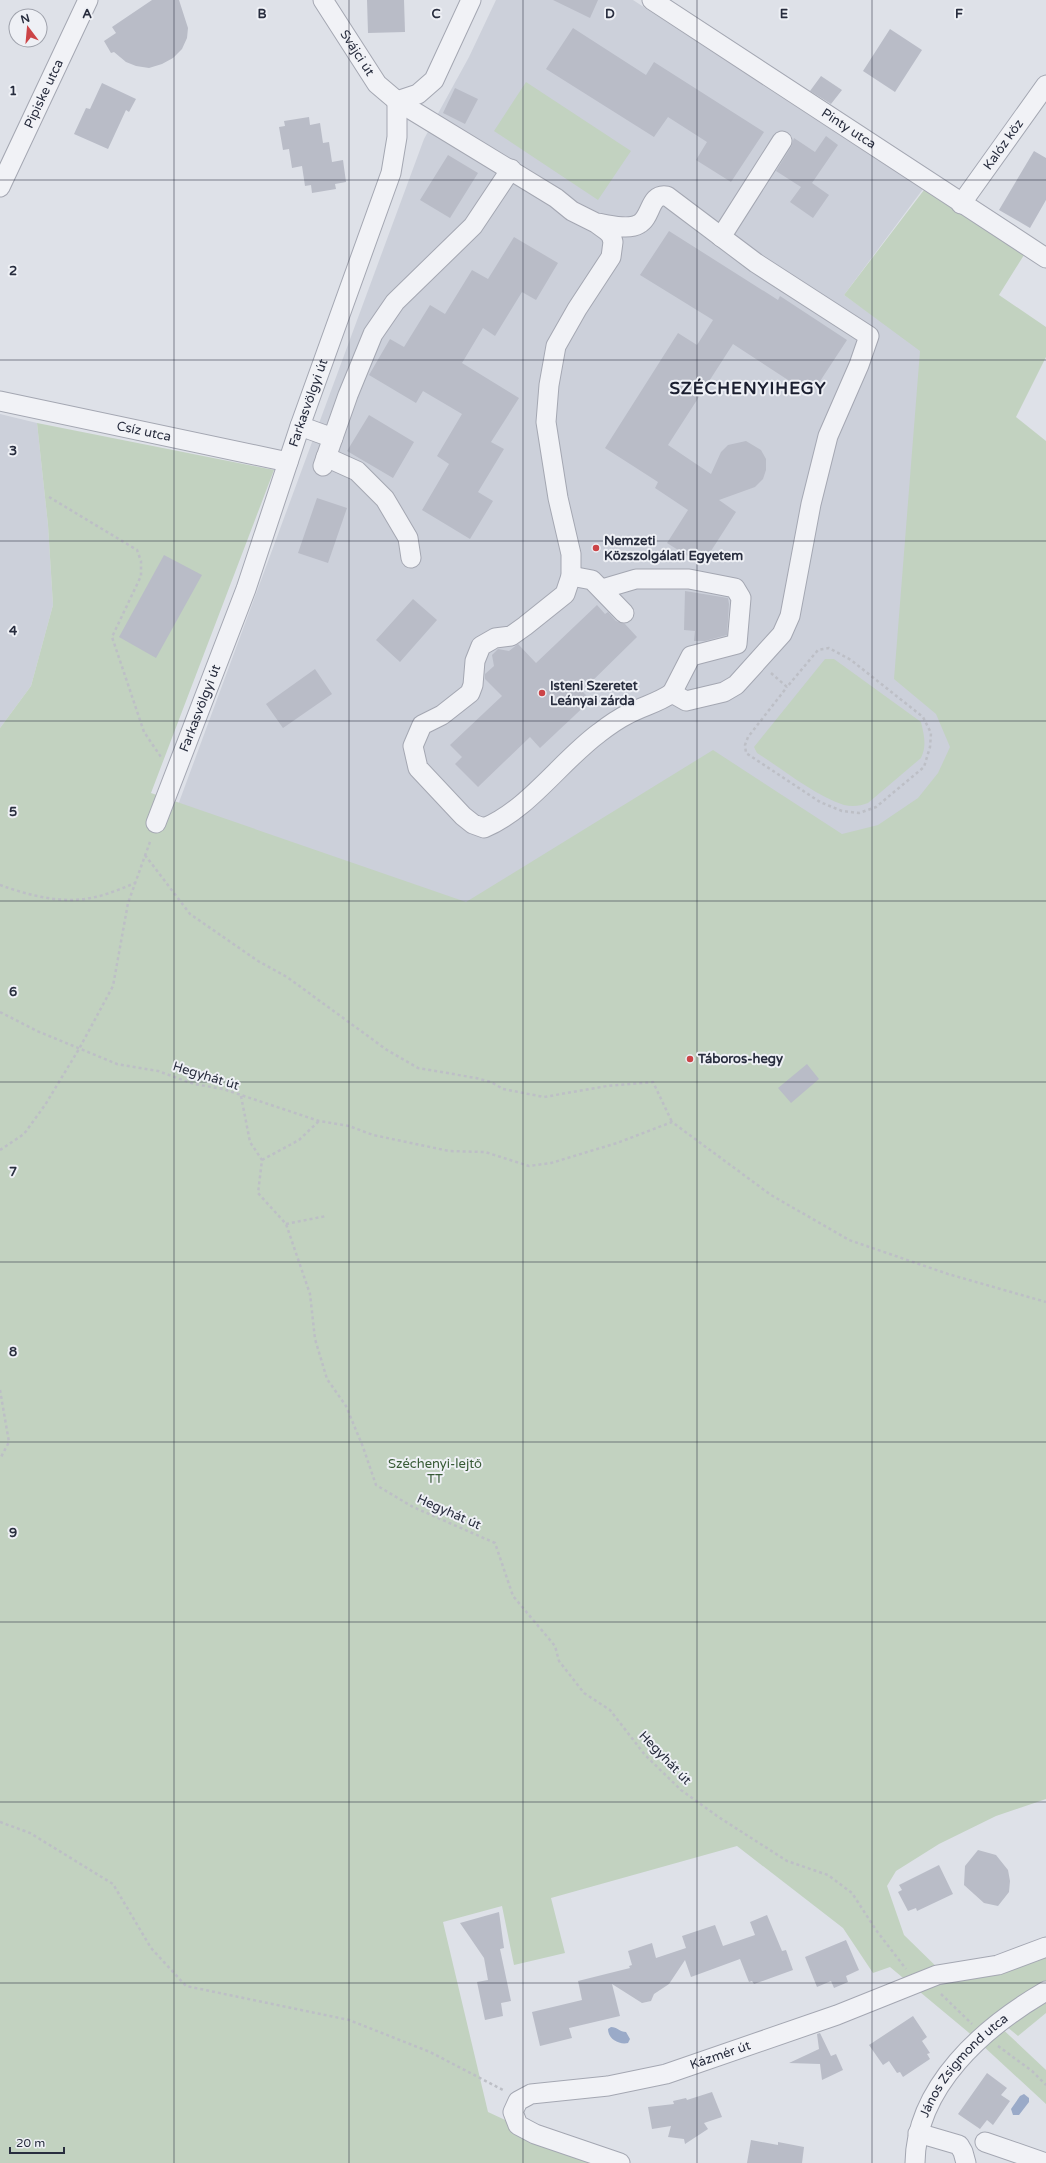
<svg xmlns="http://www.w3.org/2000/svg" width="1046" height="2163" font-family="'Varela Round',sans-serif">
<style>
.built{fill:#ccd0da}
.green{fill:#c2d2c0}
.water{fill:#9aaac8}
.building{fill:#b9bcc7}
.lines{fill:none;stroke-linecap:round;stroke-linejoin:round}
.minor-casing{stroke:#a4a7b2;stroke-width:21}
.path{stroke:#bdbfc6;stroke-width:2.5;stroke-dasharray:3 3;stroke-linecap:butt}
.minor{stroke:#f1f2f6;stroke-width:19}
.grid{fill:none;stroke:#282d3e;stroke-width:1;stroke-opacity:0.55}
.poi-dot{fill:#cc4447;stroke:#eef0f5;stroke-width:1.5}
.labels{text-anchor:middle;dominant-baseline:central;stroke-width:4;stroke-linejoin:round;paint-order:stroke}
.street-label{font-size:13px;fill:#282d3e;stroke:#eef0f5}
.poi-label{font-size:13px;font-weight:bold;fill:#282d3e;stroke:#eef0f5;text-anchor:start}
.park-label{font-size:13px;fill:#375a35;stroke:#eef0f5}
.district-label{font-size:17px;font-weight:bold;letter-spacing:1px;fill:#1a1e2f;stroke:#eef0f5}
.grid-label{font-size:13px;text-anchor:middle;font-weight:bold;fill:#282d3e;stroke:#eef0f5;stroke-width:4;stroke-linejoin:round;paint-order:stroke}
</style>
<rect width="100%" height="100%" fill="#dee1e8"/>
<path class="built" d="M496,0h137l290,189 -79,106 77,55 74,455 -497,150 -320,-150 246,-666 45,-82z
M0,414l37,9 11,102 5,80 -22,81 -31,42z"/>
<path class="green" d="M526,82l105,69 -33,49 -104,-69z
M924,190l100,65 -25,40 47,32v30l-30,60 30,24v1358l-50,17 -57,28 -43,27 -9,15 17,49 42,41 100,-23v34l-52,34 52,49v34l-78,-72 -78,-65 -17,6 -30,-45 -106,-82 -186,52 14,55 -51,12 -12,-59 -59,16 45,190 47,22 85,29h-620v-1435l31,-42 22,-81 -5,-80 -11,-102 237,47 -123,323 315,109 247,-152 129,84 36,-9 40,-27 20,-25 12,-26 -14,-33 -42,-35 26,-328 -76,-56z
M825,659h9l87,63c3,13 6,23 0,36l-53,45c-8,3 -15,4 -24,2 -30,-10 -60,-35 -87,-52l-3,-6z
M1046,1995v18l-28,23 -12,-10z"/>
<path class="water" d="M611,2027c6,0 9,5 15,5l4,7 -2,4c-9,2 -20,-4 -20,-14z
M1024,2094l5,4v4l-10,13h-6l-2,-6 9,-13z"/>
<path class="building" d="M152,0h27l9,28 -1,10 -5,11 -9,9 -11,6 -13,4 -13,-2 -10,-4 -12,-10 -3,1 -7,-12 12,-8 -4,-6z
M367,0h37l1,32 -37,1z
M553,0h45l-8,18z
M573,28l73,47 8,-13 110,70 -33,50 -35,-22 11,-18 -39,-25 -14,20 -108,-68z
M890,29l32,21 -27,42 -32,-21z
M821,76l21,14 -11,14 -21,-13z
M102,83l34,16 -7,13 -3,-2 -18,39 -34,-15 12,-26 4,1z
M455,88l23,11 -13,25 -22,-11z
M309,117l1,8 10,-2 3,20 6,-1 3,20 11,-2 3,22 -11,2 1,5 -24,4 -1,-8 -6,1 -3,-20 -10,2 -3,-19 -6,1 -4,-23 6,-1 -1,-5z
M826,136l12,9 -26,38 17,12 -16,23 -23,-16 11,-15 -25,-16 15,-24 3,-9 21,14z
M1034,151l12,7v42l-16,28 -31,-18z
M448,155l30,18 -28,45 -30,-18z
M669,231l109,69 2,-4 67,44 -36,55 -78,-51 -65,101 43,29 10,-22 7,-7 18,-4 15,9 5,9v11l-3,9 -8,8 -36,13 17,12 -34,53 -35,-22 21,-33 -33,-22 3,-6 -53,-34 73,-115 19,12 16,-25 -73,-45z
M514,237l44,26 -22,37 -14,-8 -27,44 -12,-8 -21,35 57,35 -28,44 13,7 -26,43 15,9 -23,38 -48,-29 27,-46 -12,-8 25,-42 -39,-23 -7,12 -47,-28 21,-36 14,8 26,-42 15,9 27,-44 16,9z
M369,415l45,27 -21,36 -46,-27z
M317,498l30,10 -19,55 -30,-10z
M164,555l38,20 -46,83 -37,-21z
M685,591l43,7 1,6 -2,31 -22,6h-11l1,-10 -11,-1z
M413,599l24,21 -37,42 -24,-22z
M597,605l8,9 3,-2 8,9 9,3 12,13 -55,54 9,9 -51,48 -10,-11 -52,50 -23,-23 7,-7 -12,-12 52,-49 -17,-17v-5l9,-8 -2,-11 6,-6 11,2 9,-7 18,19z
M315,669l17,25 -49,34 -17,-24z
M807,1064l12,15 -28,24 -13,-15z
M978,1850l18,5 12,15 2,11 -1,11 -11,14 -14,-3 -20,-18 1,-19z
M939,1865l14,29 -36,17 -1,-3 -8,3 -10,-19 4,-2 -3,-5z
M499,1912l5,36 -4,1 11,52 -10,2 2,13 -18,4 -8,-38 11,-2 -4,-22 -24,-35z
M767,1915l15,36 4,-1 7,20 -39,14 -2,-3 -3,1 -9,-23 -49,18 -6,-17 -16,24 -15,10 -3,7 -9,2 -30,-19 8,32 -51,12 3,10 -32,8 -8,-34 50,-12 -4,-19 52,-13 -1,-2 3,-1 -4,-14 24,-8 4,15 30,-10 -4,-12 33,-11 8,21 32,-11 -5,-13z
M846,1940l13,30 -13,6 2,6 -14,6 -3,-7 -14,6 -12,-30z
M913,2016l14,21 -5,4 8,12 -3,1 3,5 -27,18 -3,-5 -3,1 -8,-12 -6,4 -14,-20z
M820,2033l11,23 5,-2 7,16 -21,10 -2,-16 -31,-1 30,-14 -2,-15z
M987,2073l20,15 -6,7 9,6 -17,24 -6,-5 -7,9 -22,-15z
M712,2092l10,25 -18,6 4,6 -23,15 -1,-5 -16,-2 3,-11 -19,3 -4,-22 26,-3 -1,-3 13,-3 1,2z
M751,2140l27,5v-3l26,5 -2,16h-55z"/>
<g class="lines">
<defs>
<g id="minor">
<path id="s1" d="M323,0l54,84 20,17 159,97 16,13 24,12 11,8 4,4 2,7 -2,15 -34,52 -21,37 -7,39 -3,37 12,76 13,56v22l-6,18 -40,32 -14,10 -16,2 -14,8 -6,15 -2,24 -3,8 -28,22 -20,10 -9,21 5,22 45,48 10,8 11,4c44,-18 77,-67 115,-95 9,-7 19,-14 29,-19 15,-8 30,-11 44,-21l14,8 38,-9 12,-7 46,-51 8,-18 21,-112 17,-68 31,-71 10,-29 -113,-73 -89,-67c-18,-3 -15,21 -28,28 -12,7 -31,0 -43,-1"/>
<path id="s2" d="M652,0l394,258"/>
<path d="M397,101l21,-7 16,-14 37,-80"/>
<path id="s3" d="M0,187l88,-187"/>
<path id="s4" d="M961,204l85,-119"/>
<path d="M721,237l61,-96"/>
<path id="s5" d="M0,401l288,61"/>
<path d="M300,426l33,12"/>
<path d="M326,457l31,14 28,28 23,39 3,20"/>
<path d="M323,466l25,-71 25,-61 22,-32 78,-76 38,-57"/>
<path d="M571,576l21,4 32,33"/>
<path d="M602,589l34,-10h53l46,9 6,10 -4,46 -46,12 -19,37"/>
<path id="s6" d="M156,823l90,-234 54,-163 91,-253 6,-36v-36"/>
<path d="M918,2133l41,12 4,7 3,11"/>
<path d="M985,2142l61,21"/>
<path id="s7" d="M620,2163l-85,-29 -17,-9 -5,-13 5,-11 13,-7 77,-8 58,-12 171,-59 100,-40 61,-10 48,-18"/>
<path id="s8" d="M915,2163c1,-77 69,-136 131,-172"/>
</g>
</defs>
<use href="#minor" class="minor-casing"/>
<path class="path" d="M49,497l88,53 4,11v15l-29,61 32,95 17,25
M771,673l16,14 31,-37 11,-2 22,12 72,57 8,16 -1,14 -6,20 -48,40 -17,6 -17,-2 -22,-9 -74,-49 -1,-8 3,-8 39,-50
M145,855l45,59 68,47 29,16 100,73 31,18 58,10 15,4 12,7 41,8 63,-11 46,-4 19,40
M0,885c28,10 61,19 91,13 15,-3 30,-9 44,-15
M0,1012l37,19 80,33 41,7 36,13 29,5 96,32 30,5 24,9 76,16 36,1 44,14 22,-3 66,-20 55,-21 99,73 78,45 99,34 98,28
M241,1096l9,46 12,18 -4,33 28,31 24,70 5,45 12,40 19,27 17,41 13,38 37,22 82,36 18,53 42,50 4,15 25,32 26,17 35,45 36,35 36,26 70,45 41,14 24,18 24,37 30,39
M0,1150l24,-16 21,-29 34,-56 34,-63 15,-83 23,-64
M262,1160l37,-20 20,-19
M286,1224l40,-8
M0,1390l9,52 -9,17
M0,1822l30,11 83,51 38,64 35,38 163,34 81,32 73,38
M941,1994l31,30
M998,2046l34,25 14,14"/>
<use href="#minor" class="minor"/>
</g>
<path class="grid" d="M174,0v2163M349,0v2163M523,0v2163M697,0v2163M872,0v2163M0,180h1046M0,360h1046M0,541h1046M0,721h1046M0,901h1046M0,1082h1046M0,1262h1046M0,1442h1046M0,1622h1046M0,1802h1046M0,1983h1046"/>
<g class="poi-dot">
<circle cx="596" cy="548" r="4"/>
<circle cx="542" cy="693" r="4"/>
<circle cx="690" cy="1059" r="4"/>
</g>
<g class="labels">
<g class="street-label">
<text stroke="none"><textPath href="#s1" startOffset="63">Svájci út</textPath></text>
<text stroke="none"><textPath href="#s3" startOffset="103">Pipiske utca</textPath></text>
<text stroke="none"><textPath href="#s2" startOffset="235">Pinty utca</textPath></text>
<text stroke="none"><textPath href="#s4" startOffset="73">Kalóz köz</textPath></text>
<text stroke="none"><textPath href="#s6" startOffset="447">Farkasvölgyi út</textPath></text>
<text stroke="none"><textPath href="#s5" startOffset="147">Csíz utca</textPath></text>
<text stroke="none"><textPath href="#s6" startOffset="123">Farkasvölgyi út</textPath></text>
<text transform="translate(206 1076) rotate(17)">Hegyhát út</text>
<text transform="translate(449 1512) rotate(24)">Hegyhát út</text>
<text transform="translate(665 1758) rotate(46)">Hegyhát út</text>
<text stroke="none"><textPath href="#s7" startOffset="344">Kázmér út</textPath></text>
<text stroke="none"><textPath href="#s8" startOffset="113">János Zsigmond utca</textPath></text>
</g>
<g class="poi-label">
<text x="604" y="541">Nemzeti<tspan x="604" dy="15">Közszolgálati Egyetem</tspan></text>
<text x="550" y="686">Isteni Szeretet<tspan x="550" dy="15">Leányai zárda</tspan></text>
<text x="698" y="1059">Táboros-hegy</text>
</g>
<g class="park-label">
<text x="435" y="1464">Széchenyi-lejtő<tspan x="435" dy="15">TT</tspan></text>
</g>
<g class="district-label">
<text x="748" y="388">SZÉCHENYIHEGY</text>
</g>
</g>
<g class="grid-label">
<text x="87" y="18">A</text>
<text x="262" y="18">B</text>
<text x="436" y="18">C</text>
<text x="610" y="18">D</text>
<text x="784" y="18">E</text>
<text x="959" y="18">F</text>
<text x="13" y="95">1</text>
<text x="13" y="275">2</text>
<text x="13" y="455">3</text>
<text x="13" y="635">4</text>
<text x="13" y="816">5</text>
<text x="13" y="996">6</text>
<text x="13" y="1176">7</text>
<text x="13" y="1356">8</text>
<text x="13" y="1537">9</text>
</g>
<g transform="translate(28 28) rotate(344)"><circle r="19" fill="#eef0f5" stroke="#9fa2ac"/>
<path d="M0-3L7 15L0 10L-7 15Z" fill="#cc4447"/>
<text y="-6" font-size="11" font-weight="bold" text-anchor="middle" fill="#282d3e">N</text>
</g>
<path d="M10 2147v6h54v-6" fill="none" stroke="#282d3e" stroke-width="2"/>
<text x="16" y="2147" font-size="12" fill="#282d3e" stroke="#eef0f5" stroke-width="3" paint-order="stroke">20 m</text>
</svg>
